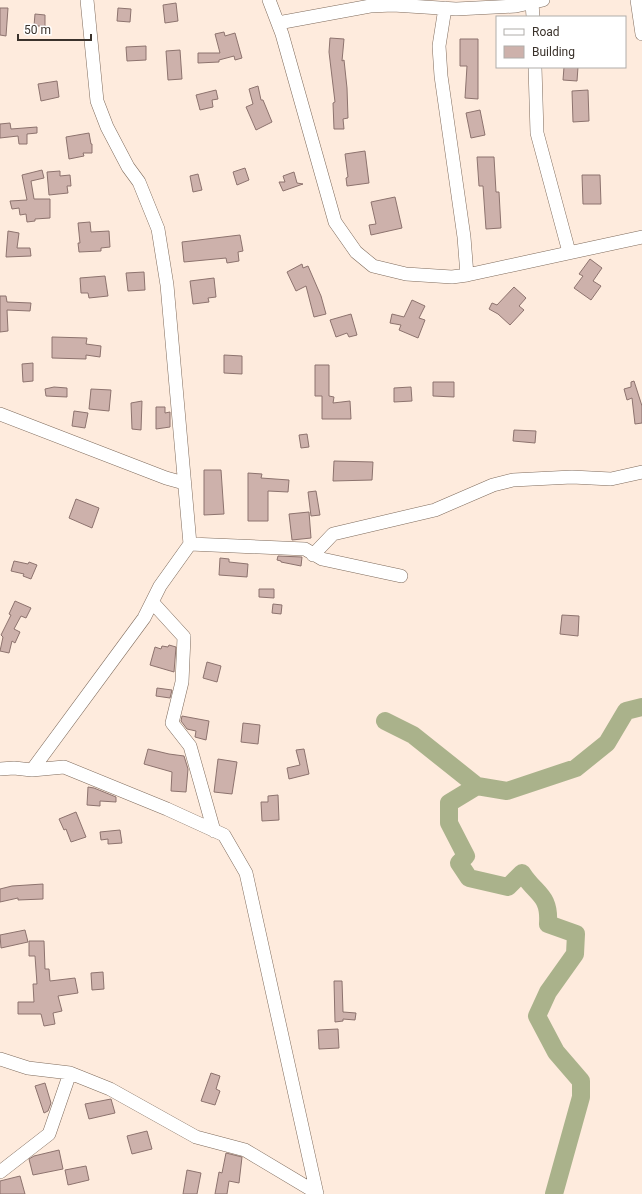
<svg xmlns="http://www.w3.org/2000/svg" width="642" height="1194" font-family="Roboto,sans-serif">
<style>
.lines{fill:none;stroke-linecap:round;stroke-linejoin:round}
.river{stroke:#aab28b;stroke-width:18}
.building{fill:#cdb1ab;stroke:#8d736e}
.minor-casing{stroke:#7f6b5c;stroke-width:14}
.minor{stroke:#fff;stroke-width:13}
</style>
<rect width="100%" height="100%" fill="#feebdd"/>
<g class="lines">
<path class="river" d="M385,721l28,14 64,51 30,5 69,-23 31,-25 19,-32 16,-4
M477,786l-28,17v20l17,33 -7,7 10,15 39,9 14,-14c14,22 28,21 26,51l28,10 -1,20 -27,38 -11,24 19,36 25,29v16l-27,97"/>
</g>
<path class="building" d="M176,3l2,18 -13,2 -2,-18z
M0,8h8l-2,28 -6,-1z
M118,8l13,1 -1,13 -13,-1z
M35,14l10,1v11h-11z
M224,32l1,4 10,-3 7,25 -7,2 -1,-4 -15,4v2l-21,1v-10h22l-5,-19z
M330,38l14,1 -2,22 2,-1 3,28 1,30 -5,1 1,10h-10l-1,-26 2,-1 -6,-50z
M460,39h18v60l-13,-1 2,-32h-7z
M146,46v14l-19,1 -1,-14z
M180,50l2,29 -14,1 -2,-29z
M564,67h14l-1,14 -14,-1z
M57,81l2,16 -18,4 -3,-17z
M258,86l3,14h2l9,22 -16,8 -10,-23 7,-3 -4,-15z
M216,90l2,9 -6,1 1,7 -13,3 -4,-15z
M588,90l1,31 -16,1 -1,-31z
M480,110l5,25 -14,3 -5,-25z
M10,123l1,6 26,-2v6l-10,1v10h-8l-1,-8 -18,2v-14z
M89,133l2,11h1v9h-9l1,3 -15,3 -3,-22z
M365,151l4,32 -22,3 -1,-8 2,-1 -3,-23z
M477,157h17l2,35h3l2,36 -15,1 -3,-43h-4z
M245,168l4,12 -12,5 -4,-13z
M42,170l2,8 -13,3 3,18h16v19l-15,1v2l-8,1 -1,-8 -6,1 -1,-7 -7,1 -2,-8 17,-1 -5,-25z
M60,171v5l10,-1 1,11h-4l1,7 -19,2 -2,-23z
M294,172l3,11 6,1 -20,7 -4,-9h6l-2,-6z
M198,174l4,16 -9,2 -3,-16z
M582,175h18l1,29h-18z
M395,197l7,31 -31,7 -2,-10 7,-1 -5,-22z
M90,222l1,10 18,-1 1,16 -9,1v3l-22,1 -1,-9h2l-2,-20z
M8,231l11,2 -2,15h13l1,8 -25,1z
M240,235l3,16 -5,1 1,9 -12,2 -1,-5 -42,4 -2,-20z
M590,259l12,9 -9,13 8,5 -10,14 -17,-12 9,-12 -4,-2z
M302,264l1,4 5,-2 13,30 5,18 -12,3 -8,-31 -10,5 -9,-19z
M144,272l1,18 -17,1 -2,-18z
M105,276l3,20 -19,2 -1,-5h-7l-1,-15z
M214,278l2,19 -8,1 1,4 -16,2 -3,-23z
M514,287l12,11 -7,8 5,4 -14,15 -12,-11 -9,-5 3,-6 5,2z
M0,296h6l1,6 24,1 -1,8 -23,-1 1,21 -8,1z
M412,300l13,6 -6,12 6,2 -7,18 -19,-8 2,-5 -11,-2 2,-9 12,3z
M351,314l6,21 -8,2 -2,-4 -11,4 -6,-17z
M52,337l35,1 -1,6 15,2 -1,11 -14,-2v4l-34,-1z
M224,355l18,1v18l-18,-1z
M33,363v18l-10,1 -1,-18z
M315,365h14v31l5,1 -1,6 17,-2 1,18h-29v-23h-7z
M634,381l8,25v17l-7,1 -3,-26 -5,2 -3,-11 7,-2v-5z
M433,382h21v15l-21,-1z
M54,387l13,1v9l-21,-1 -1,-7z
M411,387l1,14 -18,1v-14z
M91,389l20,1 -2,21 -20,-2z
M142,401l-1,29 -9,-1 -1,-26z
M156,407h9v6l5,-1v15l-14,2z
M74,411l14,2 -3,15 -13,-2z
M514,430l22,1 -1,12 -22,-2z
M307,434l2,13 -8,1 -2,-13z
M334,461l39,1 -1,18 -39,1z
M204,470h17l3,44 -20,1z
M248,473l14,1 -1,4 28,2 -1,12 -20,-1v30h-20z
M316,491l4,24 -9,1 -3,-24z
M76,499l23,9 -7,20 -23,-10z
M309,512l2,26 -19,2 -3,-26z
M278,556l24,1 -1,9 -20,-4v-1l-4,-1z
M220,558l9,1v3l19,2 -1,13 -28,-2z
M14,561l14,3 1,-2 8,3 -6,14 -8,-3 1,-2 -13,-3z
M259,589h15v9l-15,-1z
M15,601l16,7 -5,10 -5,-2 -7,13 6,3 -5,11 -3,-2 -3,12 -9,-2 3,-14 -2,-2 10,-20 -2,-1z
M273,604l9,1 -1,9 -9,-1z
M562,615l17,1 -1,20 -18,-2z
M169,645l7,2 -2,25 -24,-7 5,-18 6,2 1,-3 6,1z
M207,662l14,4 -4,16 -14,-4z
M157,688l15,2 -2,8 -14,-2z
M182,716l27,5 -3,19 -11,-3 1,-6 -9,-2 -6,-8z
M243,723l17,2 -2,19 -17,-2z
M148,749l21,5 15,2 4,13 -2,23 -15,-1 1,-19 -28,-8z
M304,749l5,25 -20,5 -2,-11 13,-3 -4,-15z
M218,759l19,3 -5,32 -18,-2z
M88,787l6,1 22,9v5l-16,-1v5l-13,-1z
M278,795l1,25 -17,1 -1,-19h7v-6z
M76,812l10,25 -15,5 -5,-13 -2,1 -5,-11z
M120,830l2,13 -14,1v-5l-7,1 -1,-8z
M43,884v15l-25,1v-2l-18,4v-13l12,-3z
M25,930l3,12 -27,6 -1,-13z
M29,941h15l1,28h4l1,12 25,-3 3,15 -20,3 4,15 -9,2 2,11 -11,2 -3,-12h-23v-12h16l-1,-18h4l-2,-28h-6z
M103,972l1,17 -12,1 -1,-17z
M334,981h8l1,31 13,1 -1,7 -12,-1v2l-8,1z
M338,1029l1,19 -20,1 -1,-19z
M211,1073l9,3 -4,13 4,2 -5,14 -14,-4z
M45,1083l6,20 -3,8 -4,2 -9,-27z
M111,1099l4,14 -26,6 -4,-15z
M147,1131l5,18 -20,5 -5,-18z
M59,1150l4,19 -30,6 -4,-16 5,-3z
M226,1153l16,4 -3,26 -10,-2 -2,13h-12l4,-22 3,1z
M86,1166l3,14 -21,5 -3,-15z
M187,1170l14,3 -4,21h-14z
M20,1176l5,18h-25v-13z"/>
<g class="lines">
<defs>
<path id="minor" d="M269,0l13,34 53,188 21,30 17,14 33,8 46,3 15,-2 175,-38
M637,0l5,34
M532,3l1,14
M445,8l-6,38 2,30 23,161 3,38
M278,23l92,-17 23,-1 63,4 60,-3 27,-6
M535,67l2,66 32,119
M0,414l166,64 18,5
M190,544l115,5 17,10 79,17
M313,555l20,-21 102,-24 58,-25 20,-5 59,-3 39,2 31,-7
M153,603l31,34 -2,45 -10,41 18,23 24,85
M0,769l14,-1 18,2 32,-3 103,42 57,26 22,38 71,321
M32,770l112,-152 16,-32 30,-42 -23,-259 -9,-56 -19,-47 -11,-15 -21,-40 -10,-26 -10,-101
M0,1059l28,9 42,5 40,16 86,48 49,13 72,43
M0,1172l49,-38 21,-61"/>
</defs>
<use href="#minor" class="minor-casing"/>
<use href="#minor" class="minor"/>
</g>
<rect x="496" y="16" width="130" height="52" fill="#ffffff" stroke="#b0adaa"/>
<rect x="504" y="29" width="20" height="6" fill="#ffffff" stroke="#b0adaa"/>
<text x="532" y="36" font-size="12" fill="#3a322b">Road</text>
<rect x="504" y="46" width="20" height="12" fill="#cdb1ab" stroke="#b0adaa"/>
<text x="532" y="56" font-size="12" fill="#3a322b">Building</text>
<path d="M18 34v6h73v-6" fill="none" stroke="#3a322b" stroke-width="2"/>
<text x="24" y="34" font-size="12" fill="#3a322b" stroke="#ffffff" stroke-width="3" paint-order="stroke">50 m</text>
</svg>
